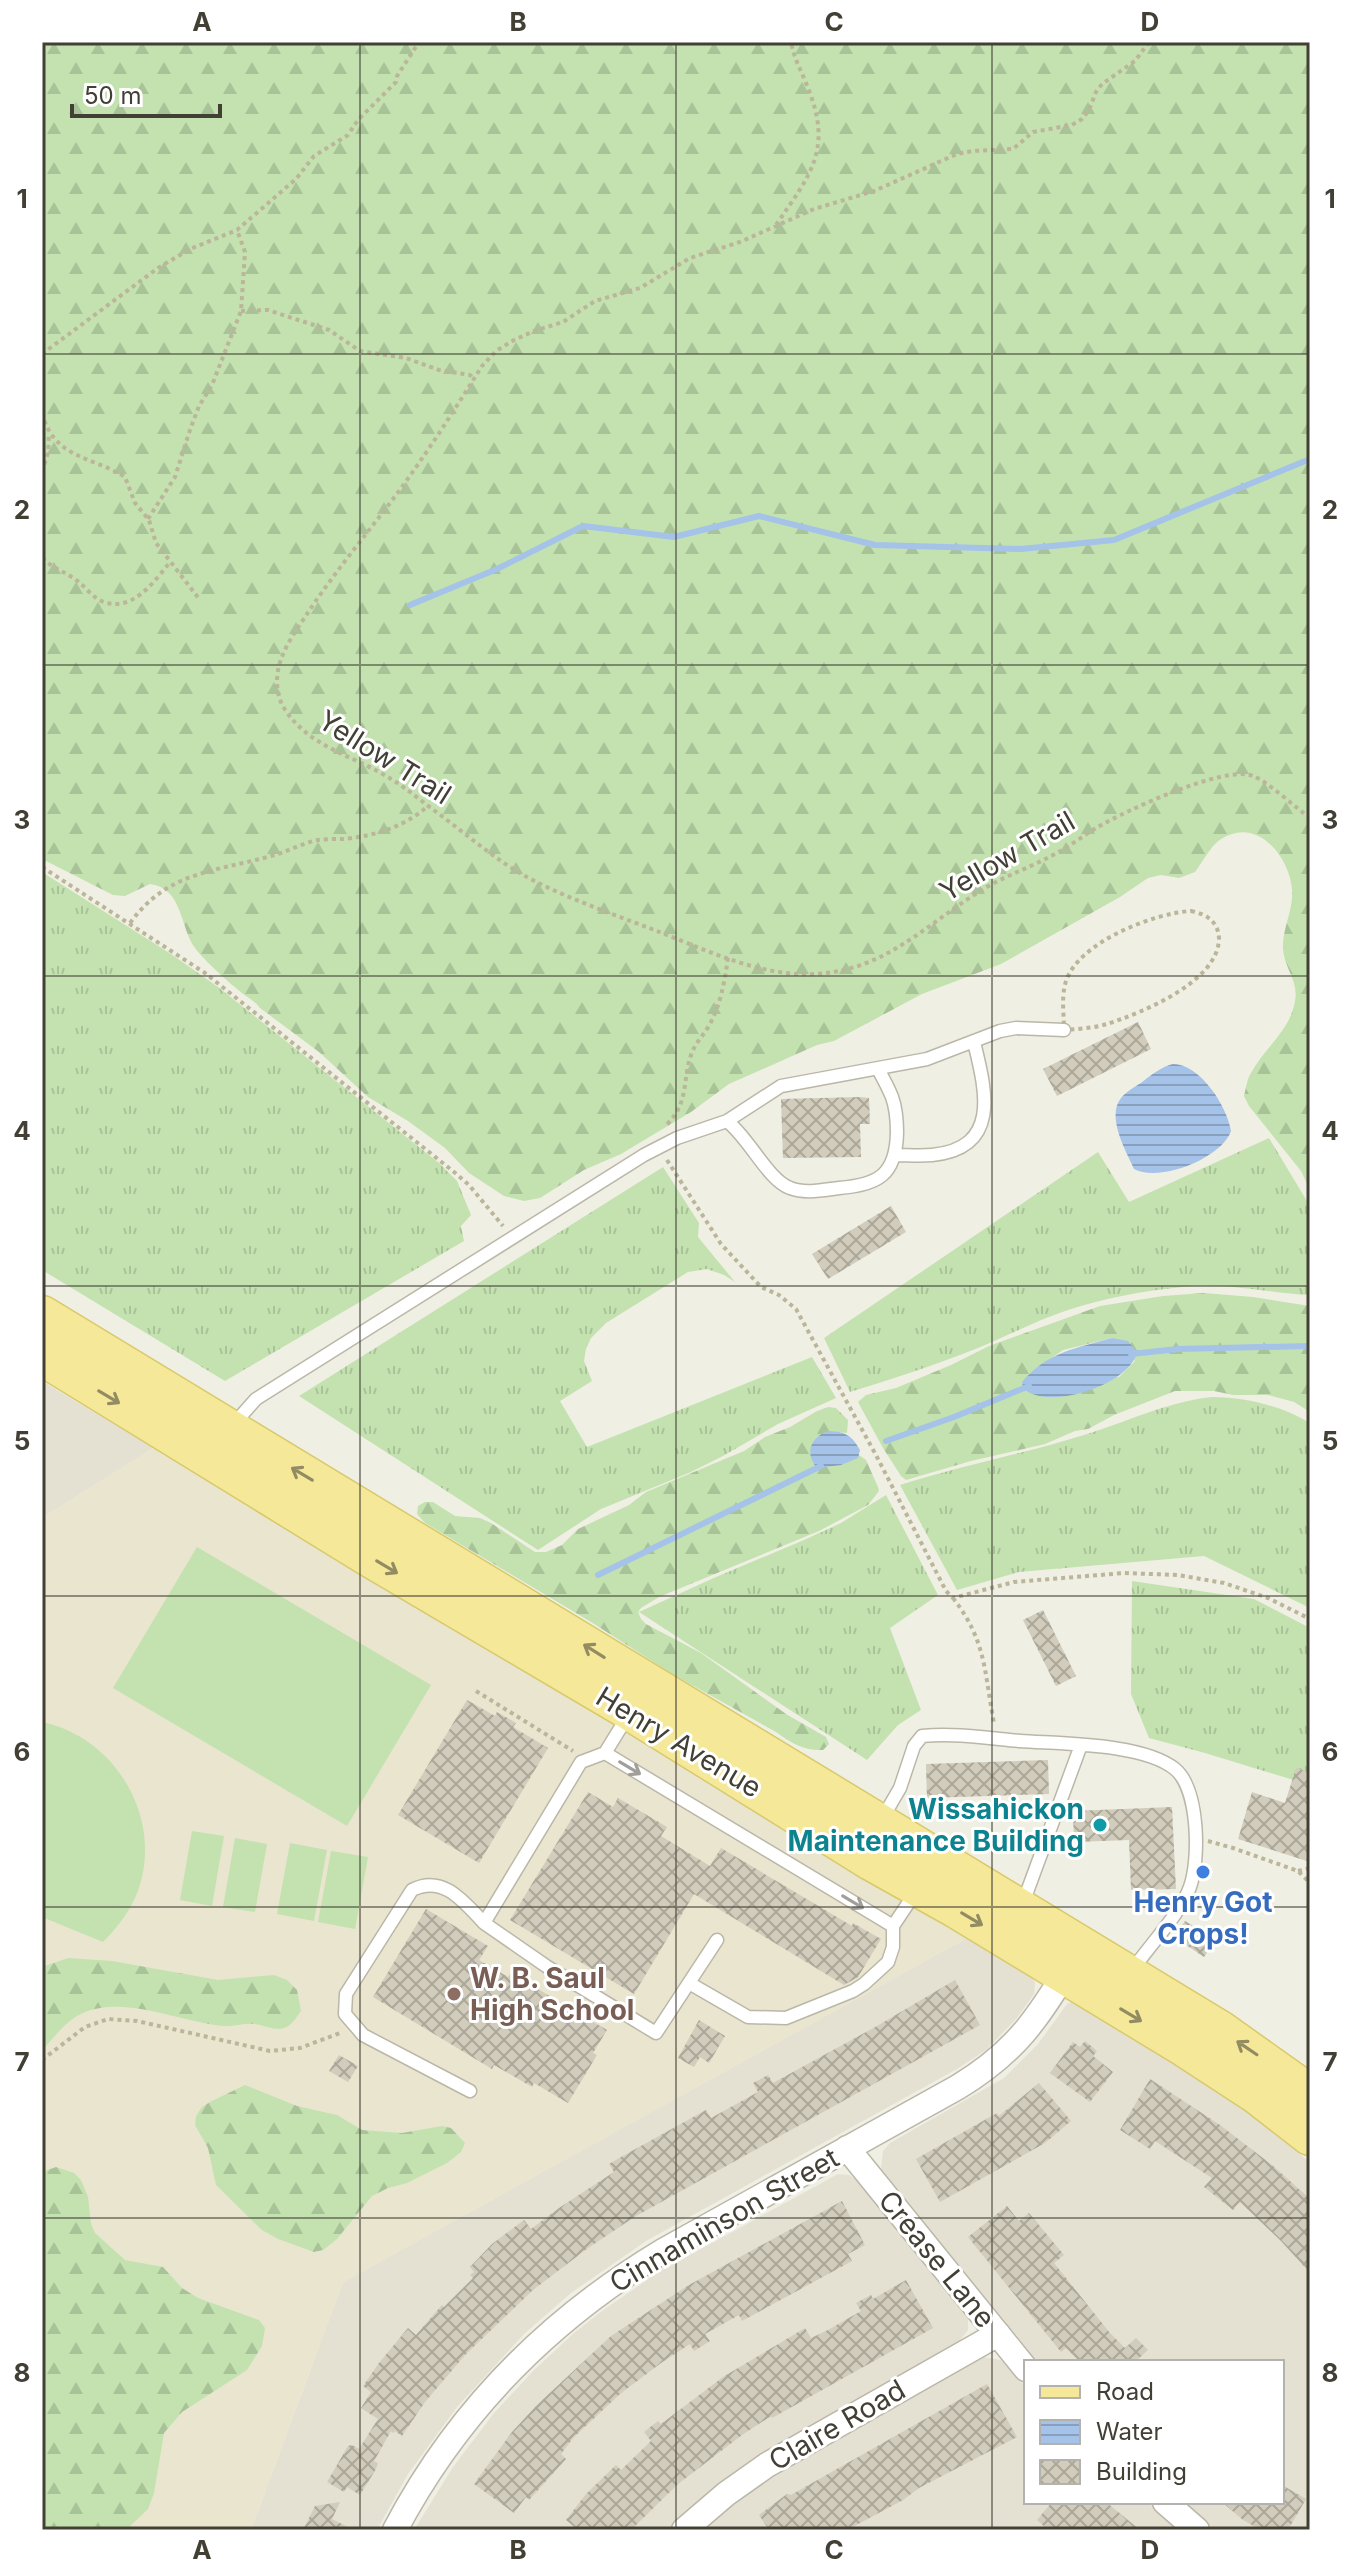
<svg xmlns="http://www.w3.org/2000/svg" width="1352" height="2572" font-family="Inter,sans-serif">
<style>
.residential{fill:#e4e1d3}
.education{fill:#e9e5cf}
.grass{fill:url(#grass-tufts)}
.forest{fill:url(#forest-firs);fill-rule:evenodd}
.pitch{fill:#c3e2b0}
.water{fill:url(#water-rules)}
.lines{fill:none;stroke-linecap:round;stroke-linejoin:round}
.stream{stroke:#a5c2e9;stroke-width:6}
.building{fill:url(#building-cross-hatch)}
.lane-casing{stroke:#bbb7a8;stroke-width:15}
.street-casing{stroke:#bbb7a8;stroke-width:27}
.primary-casing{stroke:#d8c96a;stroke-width:41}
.path{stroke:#bbb59a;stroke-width:4;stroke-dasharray:4 4;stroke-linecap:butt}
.lane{stroke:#fff;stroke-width:12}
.street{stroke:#fff;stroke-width:24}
.primary{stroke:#f5e999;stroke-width:38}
.oneway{stroke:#938c62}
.oneway2{stroke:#a09f9a}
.grid{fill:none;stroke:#423f35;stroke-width:2;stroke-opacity:0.55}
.culture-dot{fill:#0f9aa8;stroke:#fff;stroke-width:3}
.shop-dot{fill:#3f7fe0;stroke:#fff;stroke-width:3}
.education-dot{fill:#8d6e63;stroke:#fff;stroke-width:3}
.labels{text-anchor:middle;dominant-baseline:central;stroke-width:6;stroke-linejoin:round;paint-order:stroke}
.street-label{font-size:28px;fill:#423f35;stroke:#fff}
.culture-label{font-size:28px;font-weight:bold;fill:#0d838f;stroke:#fff;text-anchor:end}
.shop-label{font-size:28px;font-weight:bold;fill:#366cbe;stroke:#fff}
.education-label{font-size:28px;font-weight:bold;fill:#785e54;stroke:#fff;text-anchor:start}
.neatline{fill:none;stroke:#423f35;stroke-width:3}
.grid-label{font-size:26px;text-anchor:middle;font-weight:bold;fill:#423f35}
</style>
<defs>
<pattern id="grass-tufts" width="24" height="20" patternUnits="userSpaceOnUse" patternTransform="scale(2)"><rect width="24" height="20" fill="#c3e2b0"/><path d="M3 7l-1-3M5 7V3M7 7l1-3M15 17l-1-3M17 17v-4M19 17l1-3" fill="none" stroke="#a9c398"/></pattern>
<pattern id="forest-firs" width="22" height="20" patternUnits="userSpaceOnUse" patternTransform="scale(2)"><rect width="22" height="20" fill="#c3e2b0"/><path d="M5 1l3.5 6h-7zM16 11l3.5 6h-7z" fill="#a9c398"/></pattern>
<pattern id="water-rules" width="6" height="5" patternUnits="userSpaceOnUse" patternTransform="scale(2)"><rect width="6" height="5" fill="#a5c2e9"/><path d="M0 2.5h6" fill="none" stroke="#889fbe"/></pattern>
<pattern id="building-cross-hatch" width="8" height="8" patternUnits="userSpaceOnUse" patternTransform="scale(2)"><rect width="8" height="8" fill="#d1ccbb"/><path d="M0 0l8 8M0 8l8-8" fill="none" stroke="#aba799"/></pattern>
</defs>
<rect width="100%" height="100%" fill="#f0efe4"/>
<path class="residential" d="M42,1381l111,67 -111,70z
M967,1938l11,3 53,34 4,8 -1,11 -18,25 -30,31 -29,19 -311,172 -75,52 -47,41 -67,73 -49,67 -31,56h-126l92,-248z
M1074,2001l21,10 4,7 120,74 60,43 31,28v367h-95l-32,-28h99v-140h-246l-155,-193 2,-18 7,-8 114,-65 34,-34 29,-40z
M838,2174l11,1 10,7 105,129 4,7v12l-11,14 -167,93 -43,27 -41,30 -37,36h-255l39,-63 41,-54 40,-43 40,-37 28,-22 55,-38z
M983,2357l18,3 25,27v115h121l32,28h-476l42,-36 42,-28z"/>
<path class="education" d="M153,1448l814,490 -624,344 -92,248h-209v-1012z"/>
<path class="grass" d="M42,872l129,82 47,33 221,176 18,18 14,34 -10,11 3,15 -239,140 -183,-111z
M1269,1138l41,68v89c-43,-2 -84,-13 -128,-8 -38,4 -78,11 -114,23 -31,10 -60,26 -90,38 -43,17 -85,31 -128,44l-26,-54 274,-186 31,50z
M663,1167l36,56 -1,14 37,45 -11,-7 -17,-6 -19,3 -82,51 -15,15 -5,11 -2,12 8,20 -32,20 27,46 225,-90 24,41 -58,26 -55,32 -32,16 -90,37 -63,41 -239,-154z
M1212,1397c36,1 67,8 98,26v185l-106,-52 -185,16 -62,18 -57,-105c60,-19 123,-31 184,-50 43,-13 82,-33 128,-38z
M886,1495l52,100 -48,33 31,82 -23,15 -31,35 -228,-148 77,-35 88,-37 37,-17z
M1132,1581l122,18 56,29v157l-105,-32 -56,-15 -18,-44z"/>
<path class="forest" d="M42,42h1268v1148l-9,-19 -52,-65 -5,-10c2,-8 3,-17 7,-23 14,-26 39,-42 44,-72 4,-20 -11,-33 -12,-52 -1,-21 11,-39 9,-60 -3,-33 -35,-73 -71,-50 -11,7 -18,23 -26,33l-16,6 -18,-3 -13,3 -28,19 -119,67 -79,30 -88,47 -17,4 -88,39 -38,28 -70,42 -37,16 -44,28 -16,3 -20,-5 -35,-23 -24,-25 -37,-27 -40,-24 -49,-45 -59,-44c-7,-9 -16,-12 -24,-20 -10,-8 -34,-30 -41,-40 -15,-20 -12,-60 -45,-64l-25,12 -12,-1 -71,-36z
M1204,1293l49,4 57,9v106l-16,-10 -26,-7h-35l-19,-4h-39l-61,24 -26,14 -13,2 -30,13 -74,17 -65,19 -5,-4 -18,-28 -25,-46 8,-7 30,-7 55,-23 38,-19 111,-40 63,-10zM1112,1338l23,23 -16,16 -91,-2 35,-25z
M828,1407l8,1 12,12 -1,13 -19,-2 13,34 18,-10 7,5 12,27 1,4 -11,14 -49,26 -160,66 -18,11 -3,4 3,7 5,5 55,29 85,61 40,23 3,7 -6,6c-19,1 -32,-7 -47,-18l-102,-57 -83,-53 -166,-99 -8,-9 1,-8 7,-4h8l22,14 25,2 11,5 44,29h11l16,-7 16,-16 51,-24 17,-13 98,-41 21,-14 25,-10 27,-16z
M68,1958l44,3 106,19 56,-5 13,5 10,10 4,21c-4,5 -9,15 -17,17 -9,3 -20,-3 -30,-4 -10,-1 -21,3 -31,2 -44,-4 -98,-31 -140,-13 -17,7 -28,24 -41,37v-83z
M245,2085l52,21 40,9 25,15 40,3 40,-7 9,2 14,15 -4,9 -14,11 -40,20 -19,5 -16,8 -35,43 -14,11 -9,2 -36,-13 -16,-9 -46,-45 -8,-37 -13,-23 1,-9 6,-9 8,-5z
M56,2167l18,6 7,7 7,17 3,27 4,9 30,27 38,7 19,21 16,10 61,22 6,8 -3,18 -15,24 -65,42 -18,21 -10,60 -6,16 -22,21h-84v-358z"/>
<path class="pitch" d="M197,1547l234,138 -84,141 -234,-138z
M42,1722c77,16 125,103 93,176 -8,17 -19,31 -32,44l-61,-25z
M192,1831l32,5 -12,70 -32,-6z
M235,1838l32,6 -12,68 -32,-5z
M290,1843l37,7 -13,71 -37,-7z
M331,1851l37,6 -13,72 -37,-7z"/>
<path class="water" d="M1173,1064c27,0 54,42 58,67 -9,27 -72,52 -97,38 -8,-18 -28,-52 -13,-71 5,-6 13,-11 20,-15 10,-8 20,-16 32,-19z
M1112,1338l16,3 9,11c-7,33 -90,60 -114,36l-1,-6c25,-30 55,-34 90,-44z
M828,1431c16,0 24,4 32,19l-2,8 -17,7 -24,3c-13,-15 -6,-31 11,-37z"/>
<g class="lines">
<path class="stream" d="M410,605l87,-36 86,-43 91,11 85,-21 116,29 146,4 93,-9 196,-81
M1131,1354l47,-5 132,-3
M886,1441l68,-24 75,-31
M598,1575l223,-109"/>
</g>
<path class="building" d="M1138,1022l13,27 -94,47 -14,-27z
M860,1097l9,1 1,26h-10l1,33 -78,1 -2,-59z
M891,1206l15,26 -78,47 -16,-25z
M1043,1610l33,66 -20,10 -33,-66z
M467,1700l28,16 2,-4 19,11 -3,4 35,21 -69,115 -81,-48z
M1048,1760l1,34 -122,4 -1,-34z
M1296,1768l14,4v90l-72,-23 14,-47 33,11z
M588,1792l25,15 5,-9 49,29 -6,9 49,30 11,-18 131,78 1,-3 28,16 -23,38 -14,8 -150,-91 -60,100 -124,-74z
M1172,1807l4,82 -45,1 -2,-50 -55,2 -1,-31z
M426,1909l62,37 -9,14 29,17 3,-4 96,57 -14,23 4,2 -29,48 -34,-20 -2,4 -38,-22 -2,4 -119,-72z
M1185,1921l31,19 -12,17 -30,-20z
M955,1980l25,45 -344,191 -48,32 -55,42 -67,64 -41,48 -23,34 -7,-5 -2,2 -2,-2 -17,30 4,2 -2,6 -16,26 -13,-8 -3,5 -17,-10 21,-36 4,-1 7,4 19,-30 -17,-11 10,-16 -8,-6 16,-23 29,-35 8,7 26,-30 2,2 29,-29 -3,-3 4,-3 -4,-5 22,-23 32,-24 7,9 28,-21 55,-36 -5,-8 12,-7 85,-47 5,8 47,-26 -5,-9 15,-8 5,8 104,-57z
M699,2020l26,16 -16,27 -9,-6 -6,10 -16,-9z
M1085,2041l12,10 -4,5 20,16 -23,30 -40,-29 23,-31 7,5z
M339,2055l19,11 -10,16 -19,-11z
M1150,2079l70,46 52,40 38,34v74l-29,-32 -41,-39 -7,8 -29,-23 8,-9 -57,-37 -5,8 -30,-19z
M1039,2083l32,38 -26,22 -105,59 -24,-43 81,-46 2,3z
M842,2201l23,44 -17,9 4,7 -110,60 -3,-6 -34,19 5,7 -16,10 -4,-7 -29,19 -41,31 -47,44 -12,16 5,5 -37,41 -3,-3 -12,16 -40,-29 38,-52 25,-27 74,-69 78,-51z
M1007,2206l12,15 10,-8 35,42 -10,8 56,70 15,15 11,-10 12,12 -11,10 1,2h-58l-14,-14 -5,4 -93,-115z
M906,2280l27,48 -161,90 -1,-2 -29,19 -64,49 -47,46h-53l-12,-10 20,-26 30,-29 5,5 30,-29 -7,-9 14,-11 3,3 62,-47 82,-49 6,10 17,-8 33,-19 -5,-8 15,-8 2,4z
M987,2384l30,53 -98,51 -16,12 -56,30h-78l-10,-15 28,-21 4,1z
M1282,2485l24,14 -18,31h-27l-18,-10 -21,-18h60z
M340,2502l-8,17 22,11h-51l12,-24z
M1052,2502h54l34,28h-92l-11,-10z"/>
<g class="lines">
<defs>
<path id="lane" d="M727,1121c22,17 41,59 63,67 15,6 33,2 49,0 39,-3 57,-13 58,-55 0,-12 -1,-25 -5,-36 -4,-10 -9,-19 -14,-28
M894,1155c13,0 26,1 38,0 69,-7 54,-64 42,-113
M232,1426l24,-27 388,-244 33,-17 50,-17 54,-35 146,-27 73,-28 16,-3 48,2
M629,1714l-24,39 288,173 24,-36
M882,1819l18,-31 14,-42 8,-10c34,-3 65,2 98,5 41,3 123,2 155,28 24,20 25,90 15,118 -9,26 -42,60 -59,85
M1023,1903l58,-158
M484,1923l62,43 110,67 61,-93
M689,1983l59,34 38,1 67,-27 11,-7 24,-22 5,-15v-21
M470,2091l-107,-56 -18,-21 1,-20 66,-104c31,-16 52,12 72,33l97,-161 24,-9"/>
<path id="street" d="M847,2148l179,221
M1165,2502l32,28
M395,2530c62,-118 155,-211 268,-279l295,-164c58,-35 80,-69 114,-125
M684,2530l42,-36 41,-29 231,-131"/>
<path id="primary" d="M42,1315l1178,715 90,64
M42,1356l327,201 261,154 241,150 84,47 229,139 72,47 54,42"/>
</defs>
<use href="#lane" class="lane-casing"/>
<use href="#street" class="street-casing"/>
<use href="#primary" class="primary-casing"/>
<path class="path" d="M1149,42l-14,19 -33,23 -6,8 -7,18 -7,9 -10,6 -39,7 -20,17 -41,2 -15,3 -83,37 -60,18 -74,33 -50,16 -50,30 -45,13 -32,21 -29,9 -20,9 -18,11 -14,15c-32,51 -65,103 -102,150 -24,31 -49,62 -71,95 -11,17 -25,35 -30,55 -4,15 -2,33 7,45 25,37 69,45 105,68 15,9 29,21 44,32 30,22 58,47 90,65 39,21 82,36 124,52 51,19 109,49 165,46 76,-3 118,-57 180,-91 19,-10 39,-17 57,-27 17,-8 31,-20 47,-29 27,-16 128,-63 155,-51 14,5 43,32 57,42
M776,225c34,-50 57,-75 32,-137 -6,-16 -14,-29 -17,-46
M241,311l27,-1 61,20 31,21 46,7 33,12 31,5 4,3
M42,354l116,-86 32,-19 47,-19 59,-51 18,-23 34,-21 10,-15 38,-38 1,-6 22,-34
M42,413c12,46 50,43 83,64l10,26 14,17 7,23 44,57
M42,472l6,-19 1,-19
M148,519l27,-42 15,-47 9,-24 13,-21 29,-74 4,-59 -8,-22
M42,558c11,10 25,15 37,24 8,7 15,17 25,20 29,10 51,-21 66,-40
M42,867l163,106 249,199 15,13 34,41
M1191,911c15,3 27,10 28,27 0,44 -78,75 -112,86 -13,4 -29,5 -43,6 0,-16 -3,-33 2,-49 13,-39 88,-68 125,-70z
M130,923c38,-52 84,-51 141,-67 16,-4 31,-13 47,-16 8,-1 17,-1 25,-1 32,-3 61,-12 85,-33
M667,1124c22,-21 15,-42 24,-69 4,-12 13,-20 19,-31 11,-21 15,-44 18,-67
M667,1160l54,84 40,43 18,8 17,14 81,148 69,134 7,7 61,-16 110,-9 54,2 46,8 44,15 42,21
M953,1598c34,44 31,74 41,125
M476,1691l97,60
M1208,1841l25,7 65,23 12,12
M1298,1871l12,-3
M42,2060l43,-33 23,-8 29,2 133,30 30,-3 40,-15"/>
<use href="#lane" class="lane"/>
<use href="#street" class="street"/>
<use href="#primary" class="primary"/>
</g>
<defs><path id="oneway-shaft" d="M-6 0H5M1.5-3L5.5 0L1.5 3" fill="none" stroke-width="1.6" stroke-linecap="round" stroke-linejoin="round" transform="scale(2)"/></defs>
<g class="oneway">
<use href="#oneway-shaft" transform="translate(109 1397) rotate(31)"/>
<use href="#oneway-shaft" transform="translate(302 1474) rotate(-149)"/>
<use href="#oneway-shaft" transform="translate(387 1567) rotate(31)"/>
<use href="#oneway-shaft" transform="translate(594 1651) rotate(-148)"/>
<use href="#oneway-shaft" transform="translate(972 1919) rotate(31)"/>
<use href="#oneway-shaft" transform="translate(1131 2015) rotate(31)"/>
<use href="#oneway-shaft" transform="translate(1247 2048) rotate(-146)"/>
</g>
<g class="oneway2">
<use href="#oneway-shaft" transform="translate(630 1768) rotate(31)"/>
<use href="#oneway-shaft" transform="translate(853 1902) rotate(31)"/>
</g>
<path class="grid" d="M360,42v2488M676,42v2488M992,42v2488M42,354h1268M42,665h1268M42,976h1268M42,1286h1268M42,1596h1268M42,1907h1268M42,2218h1268"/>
<circle class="culture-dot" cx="1100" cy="1825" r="8"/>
<circle class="shop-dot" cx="1203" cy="1872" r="8"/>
<circle class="education-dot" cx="454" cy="1994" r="8"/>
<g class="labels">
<g class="street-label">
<text transform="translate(385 757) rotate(32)">Yellow Trail</text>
<text transform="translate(1007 856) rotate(-30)">Yellow Trail</text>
<text transform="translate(679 1742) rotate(31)">Henry Avenue</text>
<text transform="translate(724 2220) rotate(-30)">Cinnaminson Street</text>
<text transform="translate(937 2259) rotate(51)">Crease Lane</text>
<text transform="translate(837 2425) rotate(-30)">Claire Road</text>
</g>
<g class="culture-label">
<text x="1084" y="1809">Wissahickon<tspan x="1084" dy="32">Maintenance Building</tspan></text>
</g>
<g class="shop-label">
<text x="1203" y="1902">Henry Got<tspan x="1203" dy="32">Crops!</tspan></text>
</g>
<g class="education-label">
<text x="470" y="1978">W. B. Saul<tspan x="470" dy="32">High School</tspan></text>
</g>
</g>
<rect width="1352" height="2572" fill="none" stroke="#ffffff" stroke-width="88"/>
<rect x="1024" y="2360" width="260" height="144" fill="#ffffff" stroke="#b3b2ae" stroke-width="2"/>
<rect x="1040" y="2386" width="40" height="12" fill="#f5e999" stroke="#b3b2ae" stroke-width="2"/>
<text x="1096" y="2400" font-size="24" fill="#423f35">Road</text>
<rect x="1040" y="2420" width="40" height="24" fill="url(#water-rules)" stroke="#b3b2ae" stroke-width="2"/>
<text x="1096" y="2440" font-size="24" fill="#423f35">Water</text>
<rect x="1040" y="2460" width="40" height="24" fill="url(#building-cross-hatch)" stroke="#b3b2ae" stroke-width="2"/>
<text x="1096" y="2480" font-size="24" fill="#423f35">Building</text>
<path d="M72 104v12h148v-12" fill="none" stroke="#423f35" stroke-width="4"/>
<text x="84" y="104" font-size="24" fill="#423f35" stroke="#ffffff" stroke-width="6" paint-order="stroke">50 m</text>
<rect x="44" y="44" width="1264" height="2484" class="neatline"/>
<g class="grid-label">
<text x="202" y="31">A</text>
<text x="518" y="31">B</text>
<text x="834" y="31">C</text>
<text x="1150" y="31">D</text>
<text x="22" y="208">1</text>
<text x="1330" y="208">1</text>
<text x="22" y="519">2</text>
<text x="1330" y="519">2</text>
<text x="22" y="829">3</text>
<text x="1330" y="829">3</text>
<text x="22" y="1140">4</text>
<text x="1330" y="1140">4</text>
<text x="22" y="1450">5</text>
<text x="1330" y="1450">5</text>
<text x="22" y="1761">6</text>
<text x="1330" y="1761">6</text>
<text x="22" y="2071">7</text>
<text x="1330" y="2071">7</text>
<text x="22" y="2382">8</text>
<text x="1330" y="2382">8</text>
<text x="202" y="2559">A</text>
<text x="518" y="2559">B</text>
<text x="834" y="2559">C</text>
<text x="1150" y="2559">D</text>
</g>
</svg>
